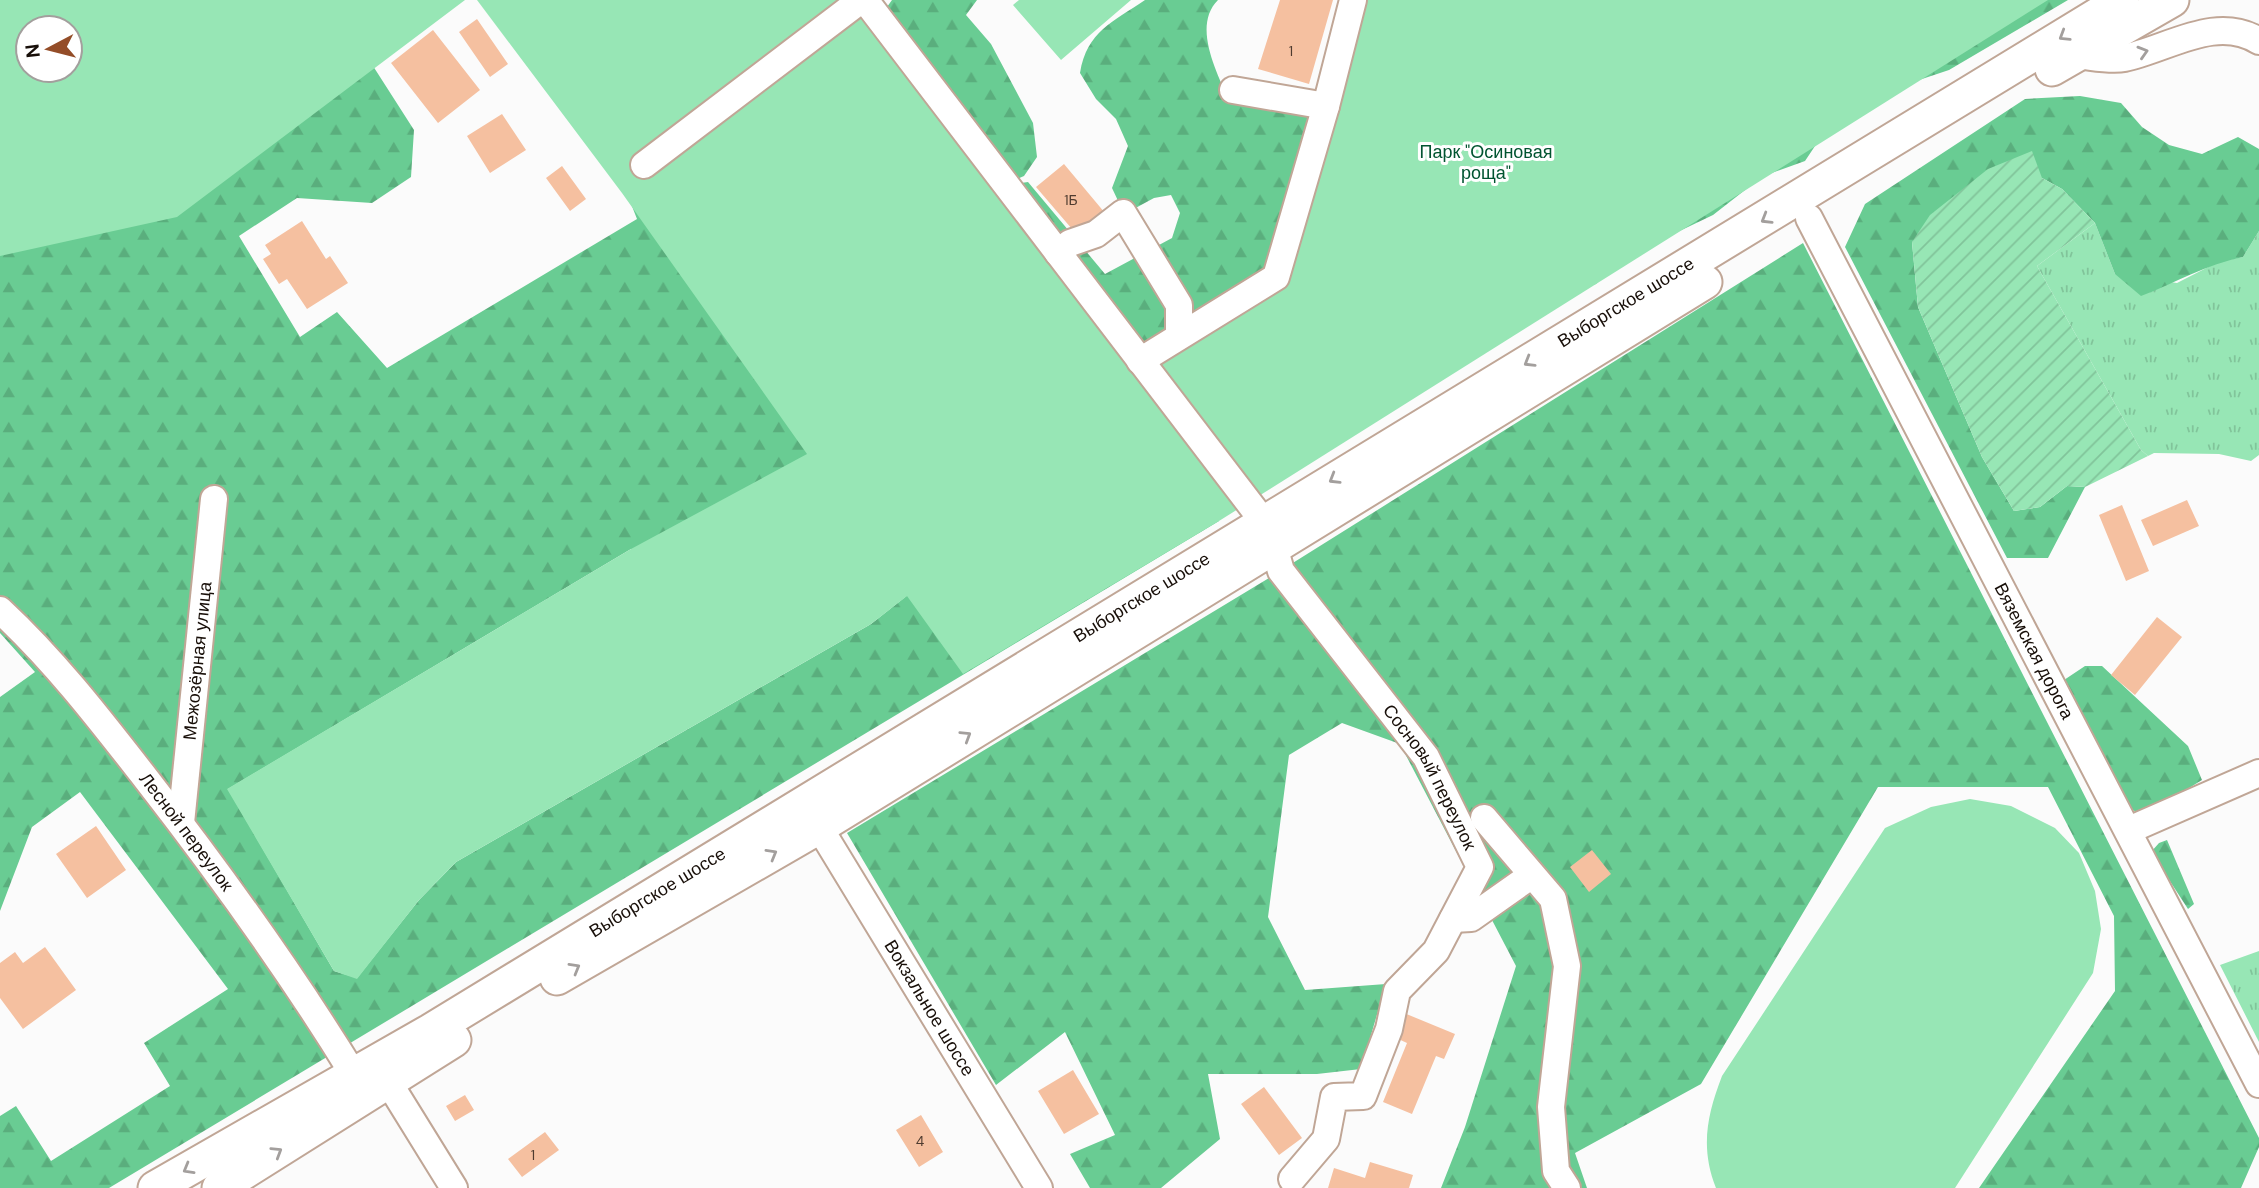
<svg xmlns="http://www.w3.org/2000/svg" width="2259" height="1188" font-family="'DM Sans',sans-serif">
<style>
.grass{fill:url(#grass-tufts)}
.forest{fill:url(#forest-firs);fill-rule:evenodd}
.park{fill:#97e6b5;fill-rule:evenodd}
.garden{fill:url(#garden-furrows)}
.building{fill:#f5c0a0}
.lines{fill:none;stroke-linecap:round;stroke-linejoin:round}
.minor-casing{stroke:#c0a696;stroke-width:30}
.major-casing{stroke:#c0a696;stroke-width:37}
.minor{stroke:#fff;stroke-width:26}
.major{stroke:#fff;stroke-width:33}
.oneway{stroke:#a39f9d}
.labels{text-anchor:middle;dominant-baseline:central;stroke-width:6;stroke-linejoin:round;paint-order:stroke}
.number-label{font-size:14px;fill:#4f3b2f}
.park-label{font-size:18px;fill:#015430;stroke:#fff}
.street-label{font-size:18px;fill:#180f09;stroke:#fff}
</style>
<defs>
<pattern id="grass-tufts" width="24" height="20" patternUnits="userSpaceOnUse" patternTransform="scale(1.75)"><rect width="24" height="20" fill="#97e6b5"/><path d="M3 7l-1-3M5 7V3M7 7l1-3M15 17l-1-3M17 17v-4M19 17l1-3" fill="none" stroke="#81c49a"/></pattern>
<pattern id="forest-firs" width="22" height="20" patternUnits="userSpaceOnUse" patternTransform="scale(1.75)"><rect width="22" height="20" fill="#69cc93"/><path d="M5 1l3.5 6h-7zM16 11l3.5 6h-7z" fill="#5aae7d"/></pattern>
<pattern id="garden-furrows" width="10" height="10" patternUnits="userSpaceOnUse" patternTransform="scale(1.75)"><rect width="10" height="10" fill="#97e6b5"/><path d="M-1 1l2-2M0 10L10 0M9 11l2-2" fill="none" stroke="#81c49a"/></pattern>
</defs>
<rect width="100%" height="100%" fill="#fbfbfb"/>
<path class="grass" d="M2095,223l20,51 62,9 41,-21 25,-5 16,-26v224l-8,6 -32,-7 -65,-1 -6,3 -7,-6 -104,-184z
M2259,951v91l-39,-77z"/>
<path class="forest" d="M0,0l373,66 41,64 -3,47 -39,26 -75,-5 -58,38 61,101 37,-25 50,56 250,-149 -9,-23 591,325 -1110,667h-109v-72l16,-10 35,55 119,-75 -26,-43 84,-54 -148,-197 -48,35 -32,84v-214l35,-25 -35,-39zM28,28h42v42h-42zM631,549l306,23 -66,52 -415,238 -37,38 -62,78 -23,-7 -106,-182z
M892,0h85l-11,15 25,29 42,79 4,34 -13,19 -9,4 -128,-173z
M1145,0h73c-26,26 -1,72 10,99l74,14 287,-113h479l-119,70 -36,12 -96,61 -12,18 -42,15 -50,39 -48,23 -37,13 -32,33 -17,5 -338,187 -227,-292 14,-2 77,92 67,-36 8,-25 -9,-18 -17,3 -24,13 -10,-6 -8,-17 16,-42 -12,-27 -20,-20 -16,-26c7,-42 33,-51 65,-73z
M2080,96l41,7 21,24 27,18 33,9 36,-17 21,12v82l-16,26c-36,7 -68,26 -102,39l-26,-22 -20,-51 -33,-34 -20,-11 -130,64 6,65 64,150 32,54 26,-4 27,-21 18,1 -37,71h-41l-162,-311 20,-43 160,-105z
M1803,243l456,895v9l-18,41h-262l136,-197 -1,-75 -66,-129h-170l-177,297 -126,69 12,35h-146l24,-61 51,-161 -116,-222 -58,-21 -53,32 -21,162 37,73 81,-6 -25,85 -44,5h-109l12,65 -59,49h-71l-20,-34 45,-19 -50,-103 -69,53 -149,-252 422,-255z
M2085,666h17l86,80 14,34 -58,36 -17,-9 -63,-127z
M2167,840l27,64 -6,5 -37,-57 8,-9z"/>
<path class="park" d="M0,0h465l-288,217 -177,39zM28,28h42v42h-42z
M477,0h399l267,377 138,-93 83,-284h684l-829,521 -256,153 -56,-78 -36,28 -415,238 -37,38 -62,79 -23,-8 -107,-182 404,-240 176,-95 -185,-261z
M1019,0h112l-70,60 -48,-55z
M1970,799l41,7 44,22 24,25 16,38 6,38 -8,44 -138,215h-239c-16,-40 -9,-73 6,-112l163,-248 46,-21z"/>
<path class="garden" d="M2032,151l10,27 20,11 33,34 -58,43 104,184 7,6 -63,31 -18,-1 -27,21 -26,4 -32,-54 -64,-150 -6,-65 18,-27 58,-46z"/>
<path class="building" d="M1280,0h53l-24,84 -51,-15z
M477,19l31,45 -18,13 -31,-45z
M433,30l47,60 -42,33 -47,-60z
M502,114l24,36 -36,23 -23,-37z
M1064,164l41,49 -27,23 -42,-49z
M562,166l24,33 -16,12 -24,-33z
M302,221l24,38 4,-3 18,27 -41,26 -20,-30 -8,5 -16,-25 8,-5 -6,-9z
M2187,500l12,26 -46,20 -12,-26z
M2122,505l27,66 -23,10 -27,-66z
M2157,617l25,20 -47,58 -24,-20z
M96,826l30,44 -39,28 -31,-44z
M1592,850l19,24 -22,18 -19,-25z
M45,947l31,43 -53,39 -23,-31v-35l15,-11 8,11z
M1404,1013l51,21 -11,25 -8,-3 -24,58 -29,-12 24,-59 -13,-6z
M1073,1070l26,44 -35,20 -26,-43z
M1264,1087l38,51 -23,17 -38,-51z
M465,1095l9,15 -19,11 -9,-15z
M921,1115l22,37 -24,15 -23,-37z
M545,1132l14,18 -37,27 -14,-18z
M1370,1162l43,13 -4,13h-81l6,-20 31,10z"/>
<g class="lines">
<defs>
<g id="minor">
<path d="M865,0l398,521"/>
<path d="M2075,55c15,1 35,6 49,3 44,-9 92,-44 135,-17"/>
<path d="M1233,90l93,16"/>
<path d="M644,165l217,-165"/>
<path id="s1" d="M1809,218l450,866"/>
<path d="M1058,253l12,-10 26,-9 27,-21 56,92v30"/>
<path d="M1140,361l136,-84 50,-171 27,-106"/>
<path id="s2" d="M1274,547l7,24 145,186 54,110 -44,84 -39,40 -8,38 -26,67 -29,1 -8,42 -34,40"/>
<path id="s3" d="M0,610c55,51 101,111 147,170 73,94 143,191 205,292"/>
<path d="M1484,818l69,81 14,67 -16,141 5,64 11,17"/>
<path id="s4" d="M181,823l33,-324"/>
<path id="s5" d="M819,827l220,361"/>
<path d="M2129,830l130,-57"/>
<path d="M1453,919l18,-1 61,-43"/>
<path d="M389,1083l65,105"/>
</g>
<g id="major">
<path d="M2052,69l120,-69"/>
<path d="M557,978l262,-151 886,-545"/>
<path id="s6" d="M155,1188l275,-157 1692,-1031"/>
<path d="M219,1188l235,-148"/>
</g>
</defs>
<use href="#minor" class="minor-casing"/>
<use href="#major" class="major-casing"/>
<use href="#minor" class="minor"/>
<use href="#major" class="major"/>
</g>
<defs><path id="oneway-chevron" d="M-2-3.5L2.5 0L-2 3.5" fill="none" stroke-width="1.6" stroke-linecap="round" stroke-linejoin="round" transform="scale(1.75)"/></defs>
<g class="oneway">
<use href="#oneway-chevron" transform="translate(2064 36) rotate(148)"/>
<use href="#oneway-chevron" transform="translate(2143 52) rotate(-17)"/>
<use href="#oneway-chevron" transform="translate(1766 219) rotate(149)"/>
<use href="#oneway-chevron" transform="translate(1529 362) rotate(149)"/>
<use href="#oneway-chevron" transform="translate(1334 479) rotate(149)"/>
<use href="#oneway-chevron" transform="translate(966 736) rotate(-32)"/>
<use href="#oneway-chevron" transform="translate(772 854) rotate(-30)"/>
<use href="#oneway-chevron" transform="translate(575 968) rotate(-30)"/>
<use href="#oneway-chevron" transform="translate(277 1152) rotate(-32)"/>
<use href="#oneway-chevron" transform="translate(188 1169) rotate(150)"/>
</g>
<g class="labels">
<g class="number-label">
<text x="1291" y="51">1</text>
<text x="1071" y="200">1Б</text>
<text x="920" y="1141">4</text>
<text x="533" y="1155">1</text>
</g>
<g class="park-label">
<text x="1486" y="152">Парк "Осиновая<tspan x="1486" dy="21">роща"</tspan></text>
</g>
<g class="street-label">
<text stroke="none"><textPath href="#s6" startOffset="1717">Выборгское шоссе</textPath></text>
<text stroke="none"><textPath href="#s6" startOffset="1150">Выборгское шоссе</textPath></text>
<text stroke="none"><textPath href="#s1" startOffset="488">Вяземская дорога</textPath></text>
<text stroke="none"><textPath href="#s4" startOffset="163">Межозёрная улица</textPath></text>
<text stroke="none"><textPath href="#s2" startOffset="280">Сосновый переулок</textPath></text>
<text stroke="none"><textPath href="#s3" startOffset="290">Лесной переулок</textPath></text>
<text stroke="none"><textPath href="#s6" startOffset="583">Выборгское шоссе</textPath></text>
<text stroke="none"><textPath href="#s5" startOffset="212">Вокзальное шоссе</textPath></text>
</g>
</g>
<g transform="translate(49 49) rotate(263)"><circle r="33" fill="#ffffff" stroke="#a39f9d" stroke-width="2"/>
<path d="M0-5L12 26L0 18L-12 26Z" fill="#944d28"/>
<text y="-10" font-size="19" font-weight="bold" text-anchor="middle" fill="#180f09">N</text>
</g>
</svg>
